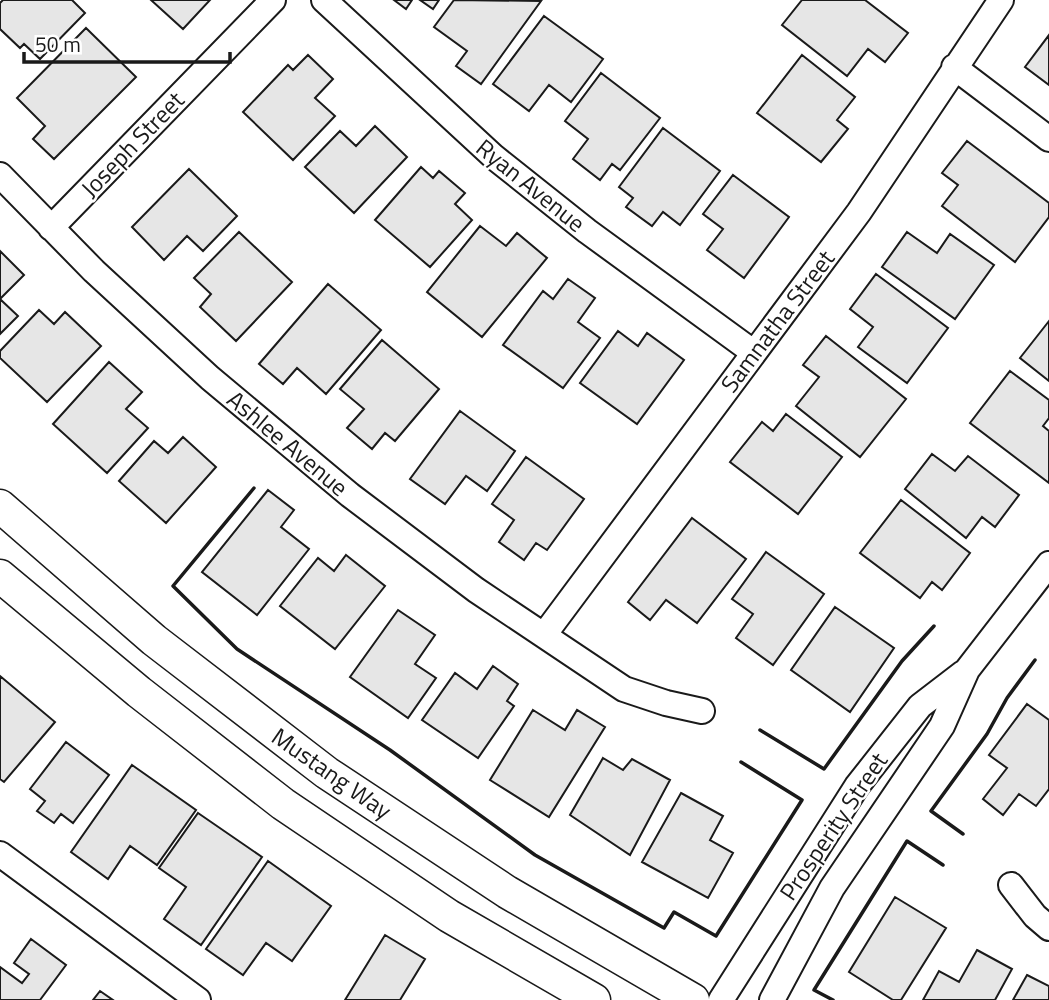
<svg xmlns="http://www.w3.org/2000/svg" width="1049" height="1000" font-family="'Titillium Web',sans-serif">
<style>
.building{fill:#e6e6e6;stroke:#1a1a1a;stroke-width:2}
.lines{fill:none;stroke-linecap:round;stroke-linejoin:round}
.minor-casing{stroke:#1a1a1a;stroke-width:28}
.tertiary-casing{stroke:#1a1a1a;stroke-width:35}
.minor{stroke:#fff;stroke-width:24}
.tertiary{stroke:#fff;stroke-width:32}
.wall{stroke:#1a1a1a;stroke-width:3.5}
.labels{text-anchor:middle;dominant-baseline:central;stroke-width:5;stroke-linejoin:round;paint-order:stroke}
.street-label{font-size:24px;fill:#1a1a1a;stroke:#fff}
</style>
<rect width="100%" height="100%" fill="#fff"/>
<path class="building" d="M3,0h69l13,13 -45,46 -16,-15 -4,4 -20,-19v-26z
M151,0h59l-27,29z
M394,0h18l-6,9z
M420,0h19l-6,9z
M454,0l87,1 -60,83 -25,-18 11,-15 -33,-24z
M802,0h63l43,33 -23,29 -17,-13 -21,27 -65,-51z
M544,16l59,43 -32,43 -22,-17 -20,26 -36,-27z
M86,28l50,49 -82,82 -21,-20 12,-13 -28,-28z
M1049,35v50l-24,-18z
M308,55l25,24 -18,19 20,18 -42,44 -50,-48 45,-47 5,5z
M802,55l53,42 -18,23 11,9 -27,33 -64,-49z
M601,73l59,45 -40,52 -8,-6 -12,16 -27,-21 15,-20 -23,-18z
M375,126l32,31 -53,56 -49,-46 35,-36 16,15z
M663,128l57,43 -40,54 -17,-13 -11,14 -26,-19 7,-9 -14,-11z
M967,141l82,62v14l-34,45 -73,-56 16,-21 -16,-12z
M421,167l12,11 6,-7 26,22 -10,11 17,16 -42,47 -55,-47z
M189,169l48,47 -34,35 -16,-15 -23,24 -32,-33z
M733,175l56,42 -45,61 -37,-28 16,-21 -20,-15z
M480,226l26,20 11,-13 30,25 -65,79 -55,-45z
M239,232l53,50 -56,59 -36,-34 11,-13 -17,-16z
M907,232l30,21 13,-19 44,31 -39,54 -73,-52z
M0,251l24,24 -24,24 18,17 -18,18z
M876,274l72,54 -41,55 -49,-36 15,-20 -23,-18z
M568,279l27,19 -17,24 22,16 -37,50 -60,-43 40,-54 10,8z
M328,284l53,46 -55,64 -29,-26 -14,16 -24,-20z
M39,310l15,14 11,-12 36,34 -54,56 -47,-44v-7z
M1049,321v60l-29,-23z
M618,331l20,15 9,-13 37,27 -47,64 -57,-41z
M826,336l80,63 -46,58 -64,-51 23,-29 -16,-12z
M382,340l57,49 -44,52 -10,-8 -13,16 -25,-21 17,-19 -24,-20z
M109,362l33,30 -16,17 22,19 -41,45 -54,-49z
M1010,371l39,29v18l-6,8 6,5v52l-79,-60z
M460,411l55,40 -28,40 -21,-15 -21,28 -35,-25z
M786,414l56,43 -44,57 -68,-52 32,-40 11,9z
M183,437l33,30 -50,56 -47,-42 35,-40 14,12z
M932,454l23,17 13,-15 51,39 -24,32 -13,-10 -16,21 -61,-49z
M526,457l58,42 -37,51 -11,-7 -12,17 -25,-18 15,-22 -22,-16z
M268,490l26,20 -13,17 28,22 -52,66 -55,-43z
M901,500l69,53 -28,37 -10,-8 -12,16 -60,-45z
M692,518l54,41 -49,64 -31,-23 -16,20 -22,-18z
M766,552l58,42 -51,71 -37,-27 17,-24 -21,-15z
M346,555l39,31 -50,63 -55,-43 38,-48 16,13z
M835,607l59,41 -44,64 -59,-42z
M398,610l37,25 -20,29 21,14 -28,40 -58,-41z
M493,666l25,18 -11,17 7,5 -36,52 -56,-38 33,-47 22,16z
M0,676l55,46 -51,60 -4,-3z
M1027,704l22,16v69l-13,17 -17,-12 -16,21 -20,-16 24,-31 -18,-13z
M533,710l32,20 12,-20 28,17 -56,90 -59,-37z
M66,742l43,33 -36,48 -12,-9 -7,9 -17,-12 8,-10 -15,-12z
M603,758l20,12 9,-11 38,21 -40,75 -60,-40z
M132,765l64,45 -39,55 -27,-19 -22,33 -37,-27z
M681,793l42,23 -13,24 23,13 -25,45 -66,-36z
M198,813l64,44 -61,88 -37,-26 22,-32 -27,-19z
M268,861l63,45 -39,55 -26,-18 -23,32 -37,-26z
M895,897l51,31 -45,72h-8l-44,-28z
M385,935l40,24 -25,41h-55z
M31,939l35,26 -26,35h-40v-33l22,16 7,-9 -15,-11z
M977,950l35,19 -17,31h-72l16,-29 20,11z
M1027,975l22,11v14h-36z
M100,991l13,9h-20z"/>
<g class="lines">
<defs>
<path id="minor" d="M324,0l170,157 93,74 166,121
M954,67l95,72
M0,175l94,96 116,107 140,117 126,95 148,99 42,14 36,8
M51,228l222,-228
M544,635l315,-423 142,-212
M0,854l198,146
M1011,885l24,31 14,12
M721,1000l136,-214 63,-80 43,-33
M772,1000l60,-112 110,-162 25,-56 82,-106"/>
<path id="tertiary" d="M0,506l154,134 173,133 180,119 186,108
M0,576l139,116 144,112 166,112 145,84"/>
</defs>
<use href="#minor" class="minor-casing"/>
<use href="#tertiary" class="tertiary-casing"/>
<use href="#minor" class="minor"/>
<use href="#tertiary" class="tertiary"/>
<path class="wall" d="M254,488l-81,98 64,63 153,101 145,105 129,73 10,-16 42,24 86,-136 -61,-38
M760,730l64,39 78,-108 32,-35
M963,834l-32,-23 56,-77 20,-36 28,-38
M833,1000l-19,-10 93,-149 36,24"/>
</g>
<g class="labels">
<g class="street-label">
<text transform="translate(132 144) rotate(-46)">Joseph Street</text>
<text transform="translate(531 185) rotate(39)">Ryan Avenue</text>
<text transform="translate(777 321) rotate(-53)">Samnatha Street</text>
<text transform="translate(288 443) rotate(40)">Ashlee Avenue</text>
<text transform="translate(332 773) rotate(35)">Mustang Way</text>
<text transform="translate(833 826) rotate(-56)">Prosperity Street</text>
</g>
</g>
<path d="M24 52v10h206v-10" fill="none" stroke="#1a1a1a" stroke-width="3.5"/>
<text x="35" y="52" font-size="21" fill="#1a1a1a" stroke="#ffffff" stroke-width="5" paint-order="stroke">50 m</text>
</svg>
